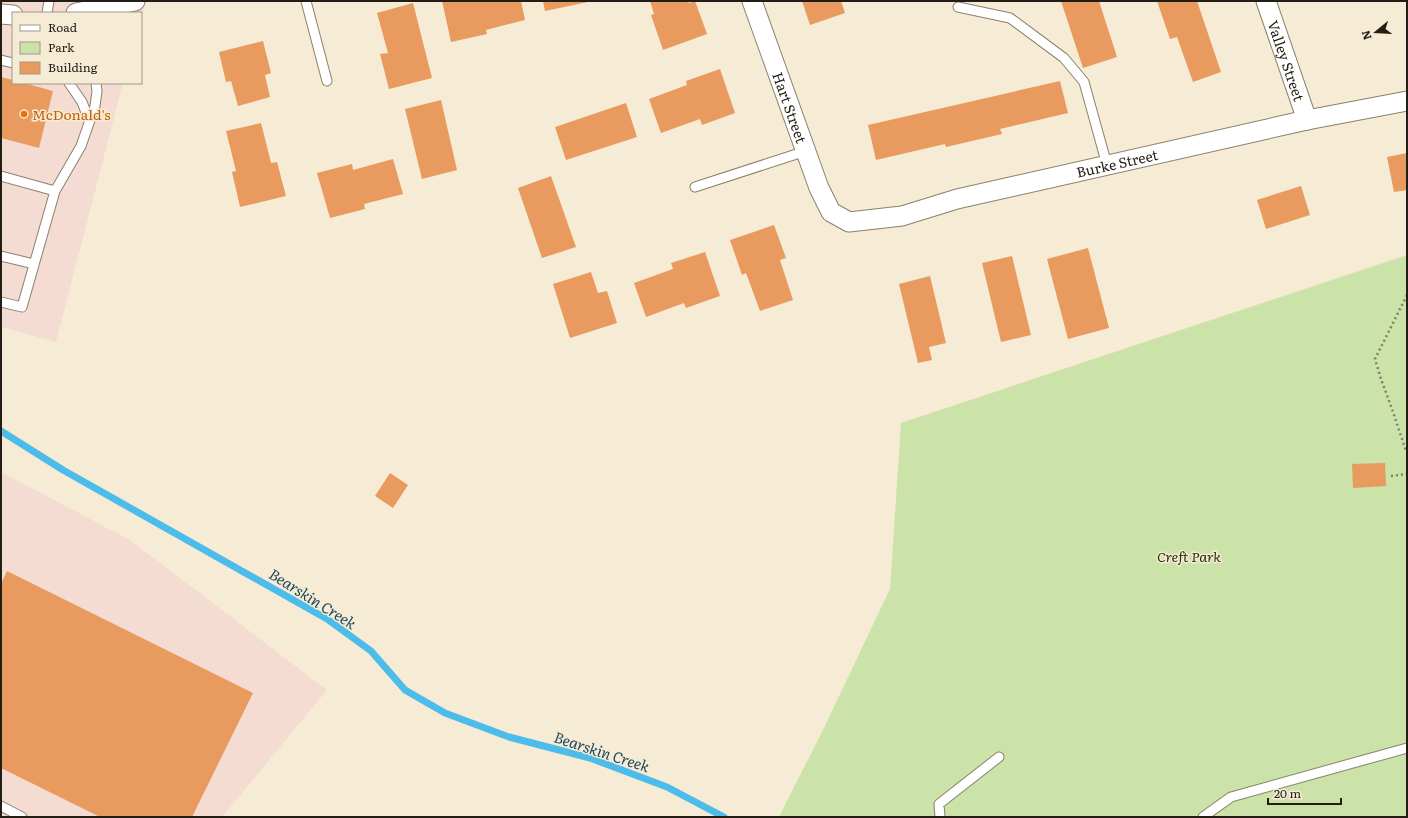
<svg xmlns="http://www.w3.org/2000/svg" width="1408" height="818" font-family="Literata,serif">
<style>
.commercial{fill:#f5dcd3}
.green{fill:#cbe2a9}
.lines{fill:none;stroke-linecap:round;stroke-linejoin:round}
.stream{stroke:#4cbcea;stroke-width:7}
.building{fill:#e89a5f}
.service-casing{stroke:#8a816c;stroke-width:11}
.minor-casing{stroke:#8a816c;stroke-width:21}
.path{stroke:#837c6d;stroke-width:2.5;stroke-dasharray:2 3;stroke-linecap:butt}
.service{stroke:#fff;stroke-width:9}
.minor{stroke:#fff;stroke-width:19}
.food-dot{fill:#e8710a;stroke:#f6ebd4;stroke-width:1.5}
.labels{text-anchor:middle;dominant-baseline:central;stroke-width:3;stroke-linejoin:round;paint-order:stroke}
.street-label{font-size:14px;fill:#221e16;stroke:#f6ebd4}
.food-label{font-size:14px;fill:#c56008;stroke:#f6ebd4;text-anchor:start}
.park-label{font-size:14px;font-style:italic;fill:#222f0a;stroke:#f6ebd4}
.water-label{font-size:15px;font-style:italic;fill:#1a495c;stroke:#f6ebd4}
</style>
<rect width="100%" height="100%" fill="#f6ebd4"/>
<path class="commercial" d="M1,1h145l-5,18v-6h-128v70h110l-67,259 -55,-15z
M1,472l129,68 197,150 -105,127h-221z"/>
<path class="green" d="M1407,255v562h-628l44,-87 67,-141 11,-166z"/>
<g class="lines">
<path class="stream" d="M1,431l62,39 264,149 44,32 34,39 40,23 64,24 81,21 77,29 57,30"/>
</g>
<path class="building" d="M442,1h79l4,19 -39,10 1,4 -36,8z
M543,1h45v1l-43,9z
M650,1h38l1,2 6,-2 12,33 -44,16 -12,-35 3,-1z
M802,1h39l4,12 -35,12z
M1061,1h38l18,56 -34,11z
M1157,1h40l24,71 -28,10 -16,-45 -7,2z
M413,3l19,75 -43,11 -9,-35 8,-1 -11,-40z
M263,41l8,32 -6,2 5,22 -32,9 -7,-25 -5,1 -7,-30z
M720,69l15,44 -33,12 -2,-6 -39,14 -12,-34 38,-14 -1,-4z
M1,77l12,3v3h11l29,8 -14,57 -38,-10z
M1060,81l8,32 -68,16 2,5 -56,13 -1,-3 -69,16 -8,-35z
M441,100l16,70 -35,9 -17,-70z
M626,103l11,34 -71,23 -11,-33z
M261,123l10,40 6,-1 9,34 -46,11 -8,-35 4,-1 -10,-40z
M1407,153v37l-13,2 -7,-35z
M393,159l10,35 -39,10 1,5 -35,9 -13,-45 35,-9 1,6z
M551,176l25,71 -34,11 -24,-70z
M1301,186l9,29 -44,14 -9,-29z
M774,225l12,33 -6,2 13,40 -33,11 -14,-38 -4,2 -12,-35z
M1088,248l21,80 -41,11 -21,-80z
M705,252l15,44 -34,12 -2,-5 -38,14 -12,-34 39,-14 -2,-6z
M1012,256l19,79 -30,7 -19,-79z
M591,272l7,21 9,-2 10,32 -47,15 -17,-54z
M930,276l16,67 -17,4 3,13 -14,3 -19,-79z
M1385,463l1,23 -33,2 -1,-24z
M390,473l18,12 -15,23 -18,-12z
M7,571l246,122 -61,124h-92l-99,-49v-184z"/>
<g class="lines">
<defs>
<path id="service" d="M306,1l21,80
M958,7l52,11 54,40 20,24 23,83
M47,13l2,-12
M1,60l12,3
M69,83l13,19 7,18
M1,176l54,15
M695,187l111,-36
M1,256l33,8
M1,302l21,5 33,-116 26,-45 14,-40 2,-15 -1,-8
M1,806l21,11
M940,817l-1,-13 60,-47
M1203,817l28,-20 176,-49"/>
<g id="minor">
<path id="s1" d="M752,1l67,187 12,24 18,10 53,-6 55,-17 350,-79 100,-19"/>
<path id="s2" d="M1266,1l41,119"/>
<path d="M76,13l59,-12"/>
<path d="M1,14l12,1"/>
</g>
</defs>
<use href="#service" class="service-casing"/>
<use href="#minor" class="minor-casing"/>
<path class="path" d="M1407,295l-32,64 6,20 11,30 13,39 2,2
M1391,476l16,-2"/>
<use href="#service" class="service"/>
<use href="#minor" class="minor"/>
</g>
<circle class="food-dot" cx="24" cy="114" r="4"/>
<g class="labels">
<g class="street-label">
<text stroke="none"><textPath href="#s2" startOffset="63">Valley Street</textPath></text>
<text stroke="none"><textPath href="#s1" startOffset="113">Hart Street</textPath></text>
<text stroke="none"><textPath href="#s1" startOffset="521">Burke Street</textPath></text>
</g>
<g class="food-label">
<text x="32" y="114">McDonald's</text>
</g>
<g class="park-label">
<text x="1189" y="556">Creft Park</text>
</g>
<g class="water-label">
<text transform="translate(313 598) rotate(32)">Bearskin Creek</text>
<text transform="translate(602 751) rotate(18)">Bearskin Creek</text>
</g>
</g>
<rect width="1408" height="818" fill="none" stroke="#221e16" stroke-width="4"/>
<rect x="12" y="12" width="130" height="72" fill="#f6ebd4" stroke="#a19988"/>
<rect x="20" y="25" width="20" height="6" fill="#ffffff" stroke="#a19988"/>
<text x="48" y="32" font-size="12" fill="#221e16">Road</text>
<rect x="20" y="42" width="20" height="12" fill="#cbe2a9" stroke="#a19988"/>
<text x="48" y="52" font-size="12" fill="#221e16">Park</text>
<rect x="20" y="62" width="20" height="12" fill="#e89a5f" stroke="#a19988"/>
<text x="48" y="72" font-size="12" fill="#221e16">Building</text>
<g transform="translate(1376 32) rotate(252)" stroke="#f6ebd4" stroke-width="3" paint-order="stroke">
<path d="M0-3L7 15L0 10L-7 15Z" fill="#221e16"/>
<text y="-6" font-size="11" font-weight="bold" text-anchor="middle" fill="#221e16">N</text>
</g>
<path d="M1268 798v6h73v-6" fill="none" stroke="#221e16" stroke-width="2"/>
<text x="1274" y="798" font-size="12" fill="#221e16" stroke="#f6ebd4" stroke-width="3" paint-order="stroke">20 m</text>
</svg>
